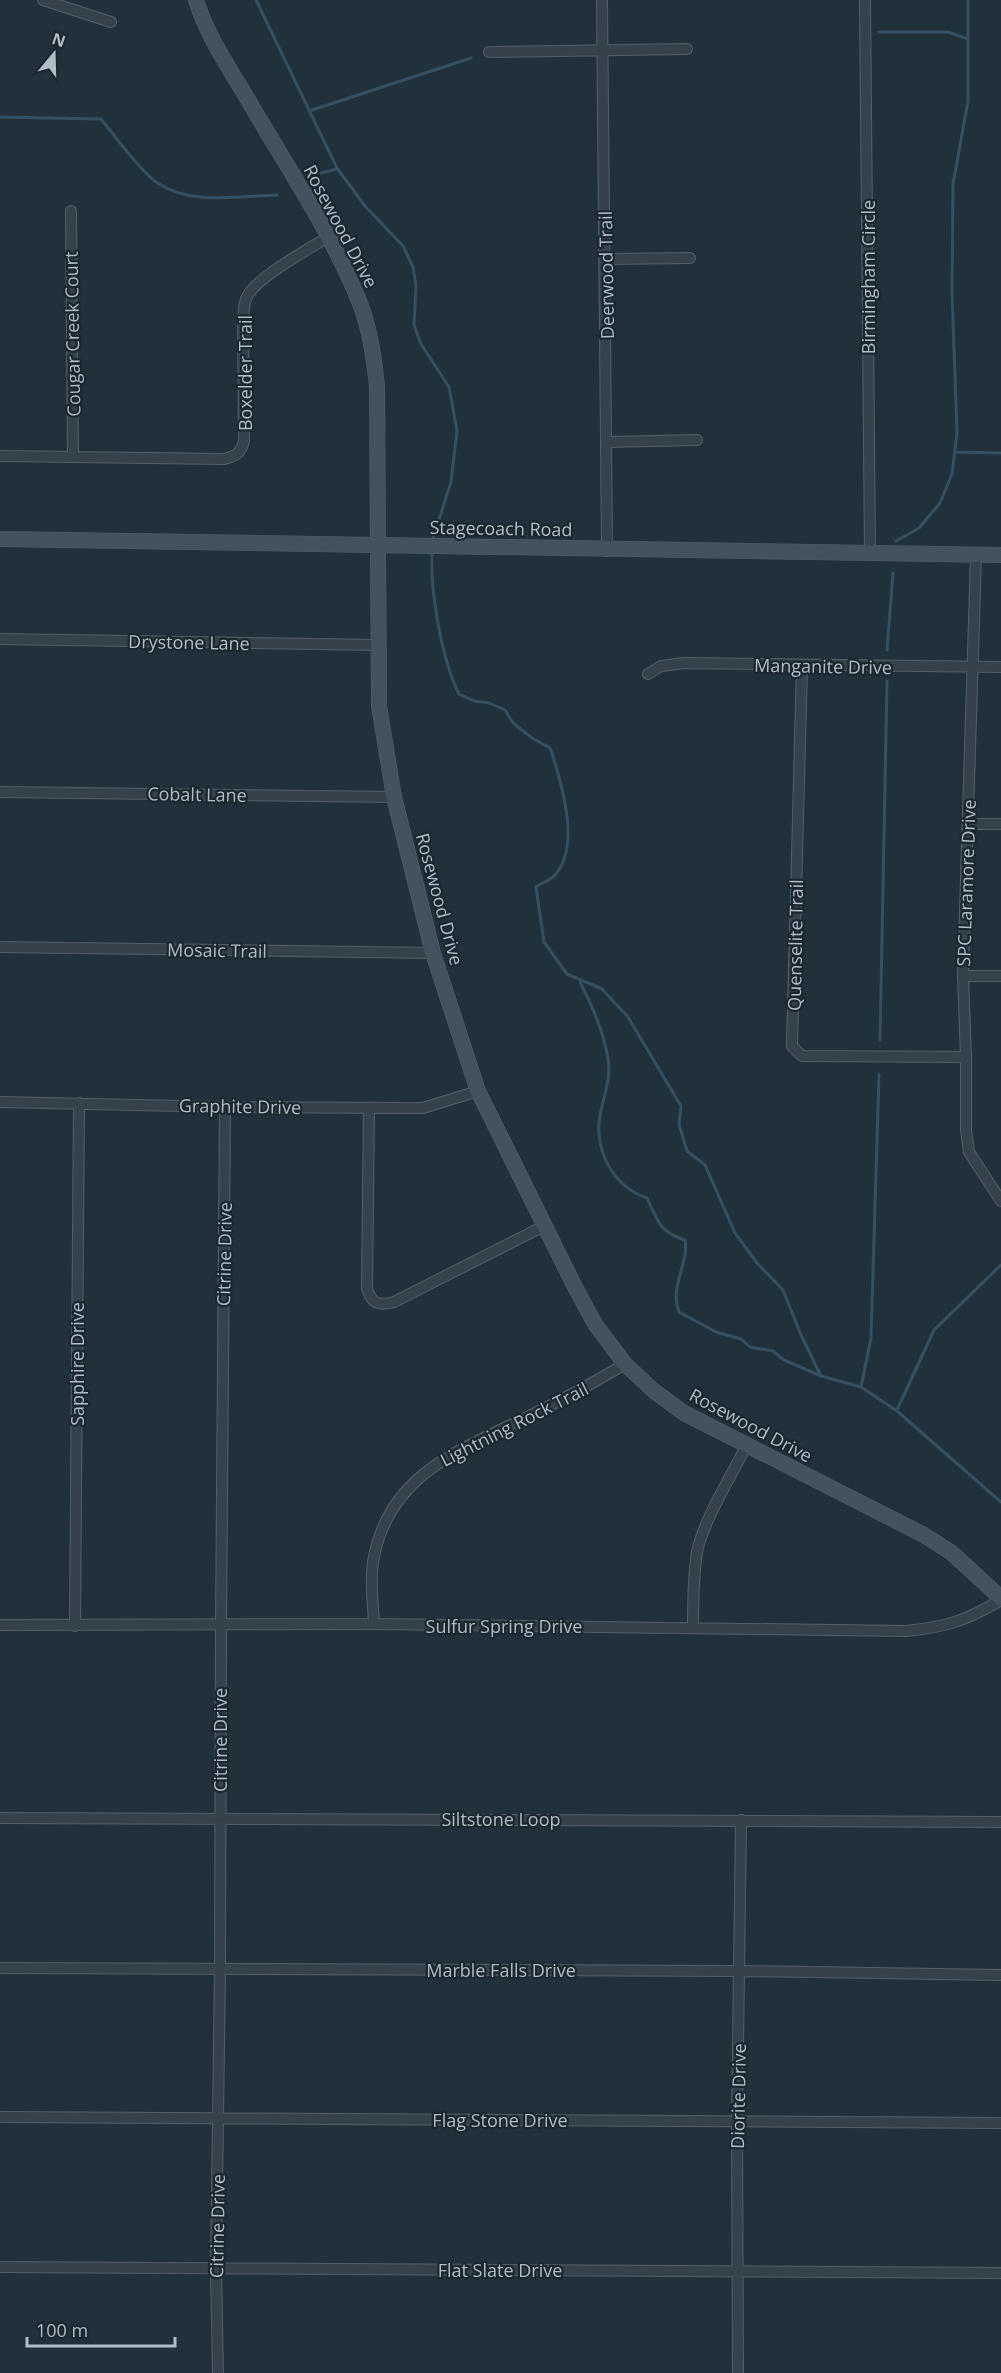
<svg xmlns="http://www.w3.org/2000/svg" width="1001" height="2373" font-family="'Open Sans',sans-serif">
<style>
.lines{fill:none;stroke-linecap:round;stroke-linejoin:round}
.stream{stroke:#355062;stroke-width:3}
.street-casing{stroke:#536068;stroke-width:12}
.secondary-casing{stroke:#536068;stroke-width:16}
.street{stroke:#35424b;stroke-width:10}
.secondary{stroke:#43525e;stroke-width:15}
.labels{text-anchor:middle;dominant-baseline:central;stroke-width:4.5;stroke-linejoin:round;paint-order:stroke}
.street-label{font-size:18px;fill:#b0bdc7;stroke:#1a272f}
</style>
<rect width="100%" height="100%" fill="#21313b"/>
<g class="lines">
<path class="stream" d="M256,0l81,168 28,38 38,40 10,21 3,19 -2,39 7,19 28,43 8,44 -6,51 -19,59
M879,32h69l20,7
M309,111l162,-53
M0,117l101,2c14,17 39,52 55,63 34,24 82,14 121,13
M321,173l15,-4
M955,452l46,1
M896,541l23,-13 21,-25 12,-29 5,-41 -5,-140 1,-109 15,-83v-101
M432,550c-2,41 9,107 27,144l15,7 15,2 16,7 8,13 19,15 18,10c11,32 31,99 5,127 -4,5 -14,8 -19,12l8,55 23,32 35,15 26,28 53,89 -2,18 8,27 18,14 30,68 22,30 26,27 18,45 20,41 40,11 36,24 104,91
M887,650l6,-77
M580,982c12,24 24,50 28,77 4,22 -7,42 -9,64 -2,33 16,64 48,75 11,23 12,34 38,42 4,25 -16,47 -6,72l37,20 25,7 9,8 23,4 11,9 37,16
M880,1040l7,-359
M861,1387l10,-49 8,-264
M897,1410l37,-80 67,-65"/>
<defs>
<path id="street" d="M43,0l68,22
M602,0l5,551
M865,0l5,554
M489,52l198,-3
M71,211l2,245
M605,259l85,-1
M607,442l90,-2
M0,456l224,3c12,-3 17,-6 20,-18l-1,-124c1,-6 1,-13 3,-18 7,-20 63,-50 82,-62
M976,555l-13,421 3,81v73l3,22 32,49
M0,639l377,6
M802,666l-10,380 10,10 164,1
M648,674l13,-8 23,-3 317,4
M0,792l394,5
M968,824h33
M0,947l433,6
M963,976h38
M0,1102l225,5 198,1 55,-17
M369,1108l-2,180c4,16 12,18 27,14l150,-76
M374,1624c-1,-23 -5,-49 1,-72 18,-80 88,-103 154,-136 33,-16 64,-33 96,-52
M0,1625l374,-1 532,7c41,-4 59,-10 95,-31
M75,1626l4,-523
M693,1627c0,-25 0,-50 4,-75 7,-33 34,-75 49,-106
M0,1818l1001,4
M0,1968l740,3 261,4
M0,2117l1001,6
M0,2267l1001,6
M218,2373l-2,-104 4,-300 1,-344 4,-518
M738,2373l-1,-251 4,-302"/>
<path id="secondary" d="M196,0c10,33 30,63 48,93 38,66 87,138 115,208 11,27 15,57 18,85l2,320 15,91 39,156 45,138 97,196 20,37 30,40 29,27 30,22 240,122 28,18 49,45
M0,539l1001,16"/>
</defs>
<use href="#street" class="street-casing"/>
<use href="#secondary" class="secondary-casing"/>
<use href="#street" class="street"/>
<use href="#secondary" class="secondary"/>
</g>
<g class="labels">
<g class="street-label">
<text transform="translate(341 226) rotate(62)">Rosewood Drive</text>
<text transform="translate(606 275) rotate(-91)">Deerwood Trail</text>
<text transform="translate(868 277) rotate(-90)">Birmingham Circle</text>
<text transform="translate(72 334) rotate(-91)">Cougar Creek Court</text>
<text transform="translate(245 373) rotate(-90)">Boxelder Trail</text>
<text transform="translate(501 528) rotate(1)">Stagecoach Road</text>
<text transform="translate(189 642) rotate(1)">Drystone Lane</text>
<text transform="translate(823 666) rotate(1)">Manganite Drive</text>
<text transform="translate(197 794) rotate(1)">Cobalt Lane</text>
<text transform="translate(966 883) rotate(-88)">SPC Laramore Drive</text>
<text transform="translate(440 899) rotate(75)">Rosewood Drive</text>
<text transform="translate(795 945) rotate(-89)">Quenselite Trail</text>
<text transform="translate(217 950) rotate(1)">Mosaic Trail</text>
<text transform="translate(240 1106) rotate(1)">Graphite Drive</text>
<text transform="translate(224 1254) rotate(-89)">Citrine Drive</text>
<text transform="translate(77 1364) rotate(-90)">Sapphire Drive</text>
<text transform="translate(514 1424) rotate(-27)">Lightning Rock Trail</text>
<text transform="translate(751 1425) rotate(28)">Rosewood Drive</text>
<text x="504" y="1626">Sulfur Spring Drive</text>
<text transform="translate(220 1740) rotate(-90)">Citrine Drive</text>
<text x="501" y="1819">Siltstone Loop</text>
<text x="501" y="1970">Marble Falls Drive</text>
<text transform="translate(738 2096) rotate(-89)">Diorite Drive</text>
<text x="500" y="2120">Flag Stone Drive</text>
<text transform="translate(217 2226) rotate(-89)">Citrine Drive</text>
<text x="500" y="2270">Flat Slate Drive</text>
</g>
</g>
<g transform="translate(54 54) rotate(19)" stroke="#1a272f" stroke-width="4.5" paint-order="stroke">
<path d="M0-4.5L10 22L0 15L-10 22Z" fill="#b0bdc7"/>
<text y="-9" font-size="16" font-weight="bold" text-anchor="middle" fill="#b0bdc7">N</text>
</g>
<path d="M27 2337v9h148v-9" fill="none" stroke="#b0bdc7" stroke-width="3"/>
<text x="36" y="2337" font-size="18" fill="#b0bdc7" stroke="#1a272f" stroke-width="4.5" paint-order="stroke">100 m</text>
</svg>
